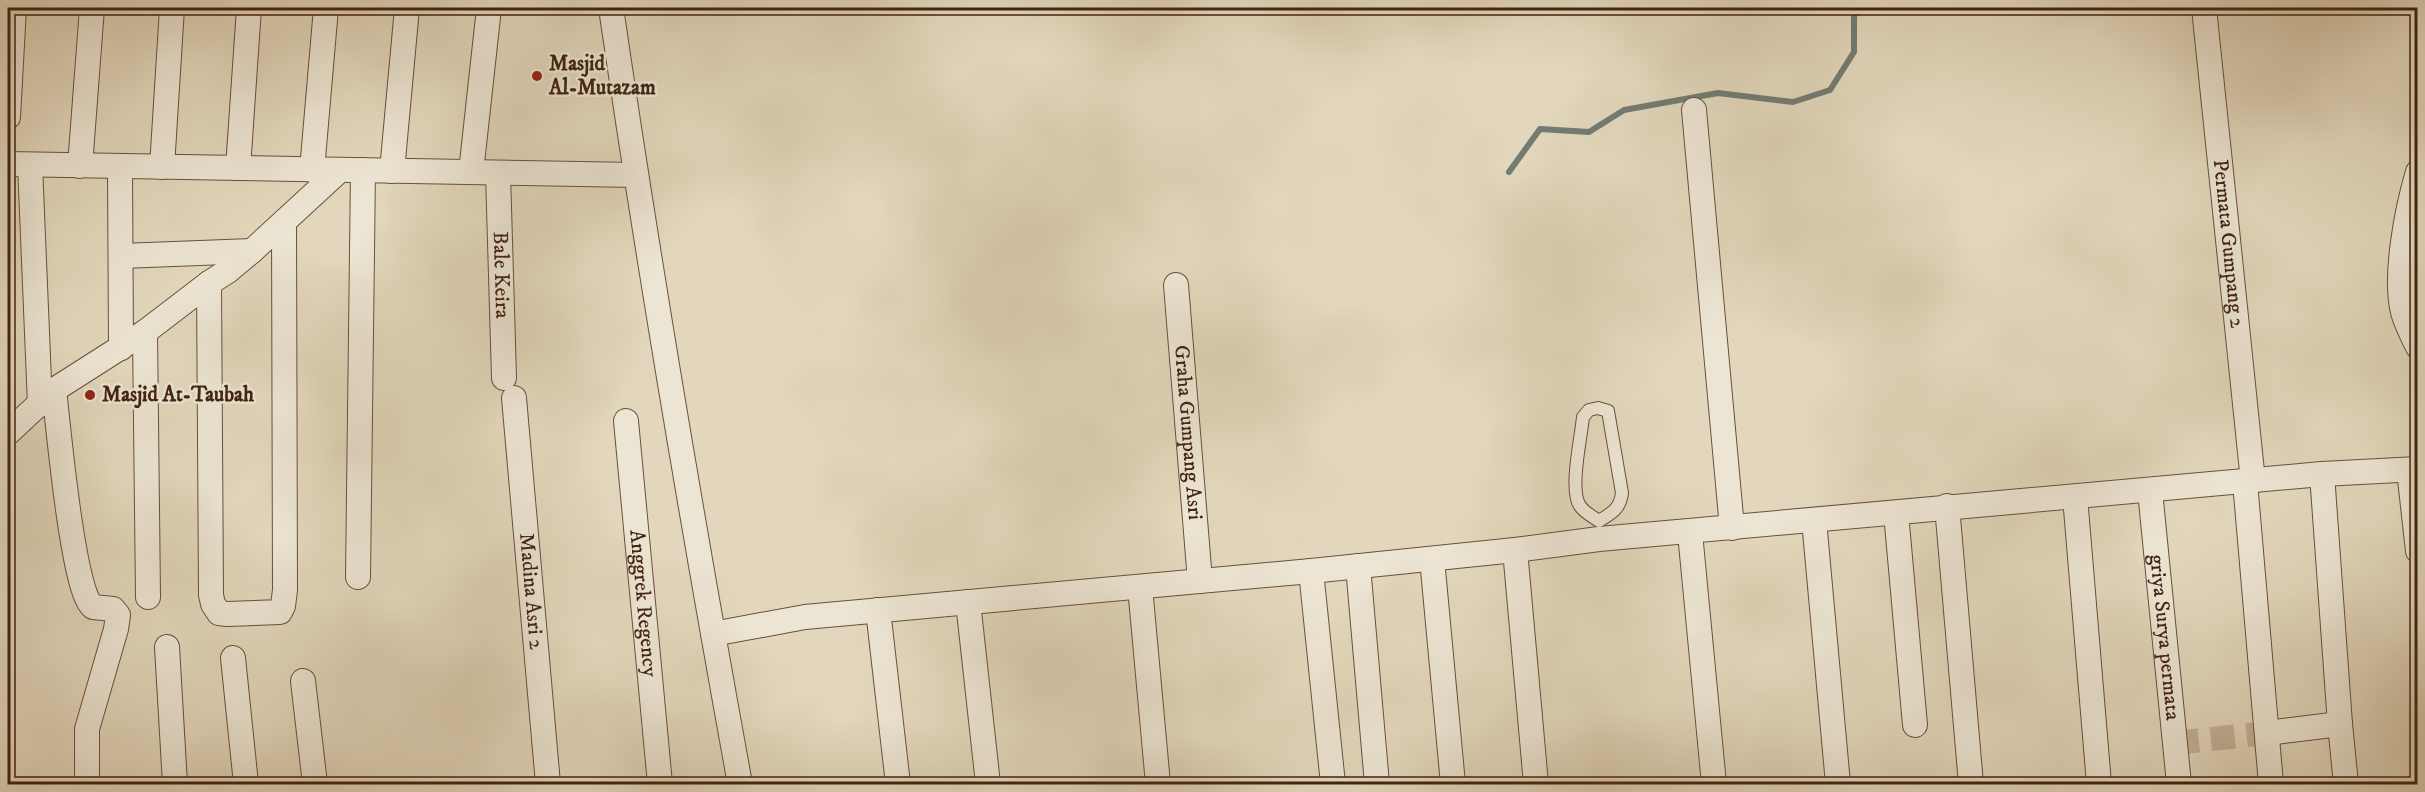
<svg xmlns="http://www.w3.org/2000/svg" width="2425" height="792" font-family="'IM FELL DW Pica',serif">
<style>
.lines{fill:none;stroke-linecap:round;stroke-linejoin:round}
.stream{stroke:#737c74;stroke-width:6}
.minor-tunnel{stroke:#c2b39a;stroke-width:24;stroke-dasharray:24 12;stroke-linecap:butt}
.service-casing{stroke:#69503c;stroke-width:14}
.minor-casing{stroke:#69503c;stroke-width:26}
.service{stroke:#ece5d3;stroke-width:12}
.minor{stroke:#ece5d3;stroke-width:24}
.poi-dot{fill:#8f2418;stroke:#ece5d3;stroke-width:2}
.labels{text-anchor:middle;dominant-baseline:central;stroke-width:5;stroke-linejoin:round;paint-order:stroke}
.poi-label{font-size:21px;font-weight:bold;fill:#412312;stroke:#ece5d3;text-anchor:start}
.street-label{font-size:21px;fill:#412312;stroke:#ece5d3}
</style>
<rect width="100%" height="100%" fill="#e2d7bc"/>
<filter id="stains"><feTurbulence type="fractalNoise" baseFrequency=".00333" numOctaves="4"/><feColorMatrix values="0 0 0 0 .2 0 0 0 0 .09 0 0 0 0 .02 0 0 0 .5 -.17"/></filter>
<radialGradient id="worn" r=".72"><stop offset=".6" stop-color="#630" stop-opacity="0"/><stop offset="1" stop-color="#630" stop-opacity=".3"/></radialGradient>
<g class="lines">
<path class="stream" d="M1509,172l31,-43 49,3 35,-22 94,-17 75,9 37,-12 24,-38v-36l6,-8"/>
<path class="minor-tunnel" d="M2175,743l92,-10"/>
<defs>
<path id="service" d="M1598,408l10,3 14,82c-2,16 -10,20 -23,28 -6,-4 -15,-9 -19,-15 -11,-16 1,-68 3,-89l6,-7z"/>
<g id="minor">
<path d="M611,8c38,259 82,518 129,776"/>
<path id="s1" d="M2204,8l49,473"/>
<path d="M1694,110l38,418"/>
<path d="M8,117l6,-109"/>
<path d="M8,164l628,11"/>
<path d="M30,165l10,240"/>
<path d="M80,166l12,-158"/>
<path d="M120,166l1,182"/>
<path d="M162,167l10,-159"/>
<path d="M238,168l11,-160"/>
<path d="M312,170l14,-162"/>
<path d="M392,171l15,-163"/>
<path d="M471,172l18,-164"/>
<path d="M2418,172c-11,37 -24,103 -15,140 3,12 9,23 15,35"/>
<path id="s2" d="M498,173l6,205"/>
<path d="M121,256l131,-5"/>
<path d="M209,283l2,312 2,9 6,9 8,1 53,-2 3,-6 2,-16 -1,-368"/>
<path id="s3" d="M1176,285l24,296"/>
<path d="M145,332l3,265"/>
<path d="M54,390c4,32 19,205 39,217l20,2 5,6 -2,14 -29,100v55"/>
<path id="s4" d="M514,398l34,386"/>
<path id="s5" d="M626,421l34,363"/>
<path d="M8,433l46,-43 91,-58 64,-49 19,-12 24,-20 88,-81"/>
<path d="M2409,470l9,81"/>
<path d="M2322,474l18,250"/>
<path d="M2245,482l26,302"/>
<path id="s6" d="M2150,491l29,293"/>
<path d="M2075,497l24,287"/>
<path d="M1947,506l24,278"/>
<path d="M1896,513l19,212"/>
<path d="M1814,520l24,264"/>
<path d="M1690,533l24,251"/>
<path d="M1515,550l21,234"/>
<path d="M1432,559l21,225"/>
<path d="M1358,566l19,218"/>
<path d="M1311,571l22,213"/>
<path d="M358,577l5,-407"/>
<path d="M1140,587l18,197"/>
<path d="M968,602l20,182"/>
<path d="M878,610l20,174"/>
<path d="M713,634l92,-17 506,-46 204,-21 84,-11 723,-65 96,-5"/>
<path d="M167,647l8,137"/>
<path d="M233,658l13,126"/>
<path d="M303,681l12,103"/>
<path d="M2267,733l73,-9 6,60"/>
</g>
</defs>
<use href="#service" class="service-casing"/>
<use href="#minor" class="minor-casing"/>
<use href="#service" class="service"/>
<use href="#minor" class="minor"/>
</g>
<g class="poi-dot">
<circle cx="537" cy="76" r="6"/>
<circle cx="90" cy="395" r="6"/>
</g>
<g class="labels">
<g class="poi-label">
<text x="549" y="64">Masjid<tspan x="549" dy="24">Al-Mutazam</tspan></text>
<text x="102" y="395">Masjid At-Taubah</text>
</g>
<g class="street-label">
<text stroke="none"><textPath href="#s1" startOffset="237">Permata Gumpang 2</textPath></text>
<text stroke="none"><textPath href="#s2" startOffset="102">Bale Keira</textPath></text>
<text stroke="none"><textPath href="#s3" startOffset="148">Graha Gumpang Asri</textPath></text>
<text stroke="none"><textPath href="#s4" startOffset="194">Madina Asri 2</textPath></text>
<text stroke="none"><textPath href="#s5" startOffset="183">Anggrek Regency</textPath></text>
<text stroke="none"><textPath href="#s6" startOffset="147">griya Surya permata</textPath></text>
</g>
</g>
<rect width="2425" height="792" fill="none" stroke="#e2d7bc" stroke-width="30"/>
<rect x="9" y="9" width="2407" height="774" fill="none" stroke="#412312" stroke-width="3"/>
<rect x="15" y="15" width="2395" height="762" fill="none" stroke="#412312" stroke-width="1.5"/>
<rect width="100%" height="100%" filter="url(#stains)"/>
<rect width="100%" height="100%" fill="url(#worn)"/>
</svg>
